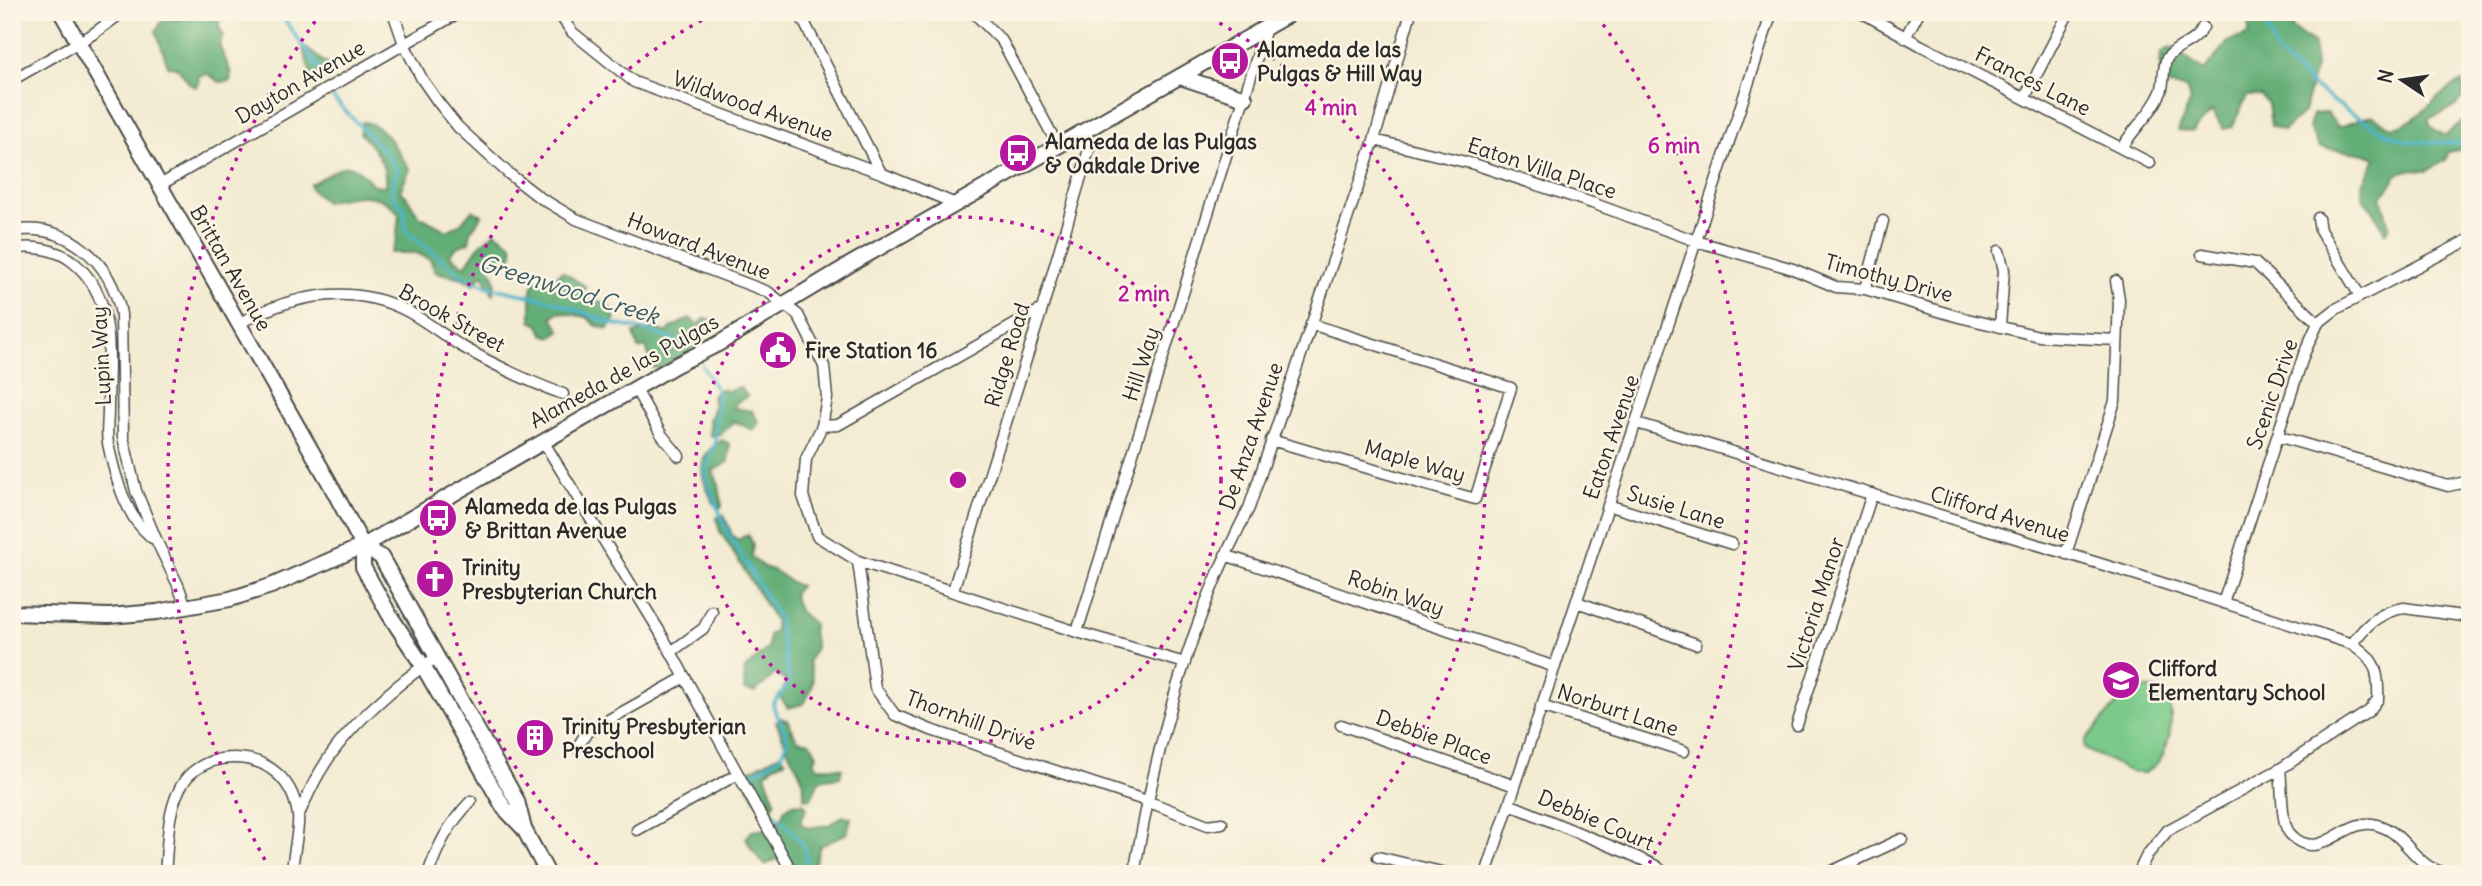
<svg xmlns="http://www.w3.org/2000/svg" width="2482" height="886" font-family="Delius,sans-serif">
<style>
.green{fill:#7bca8b;stroke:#537a5b;stroke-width:2}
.forest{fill:#64ae77;stroke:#486c51;stroke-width:2}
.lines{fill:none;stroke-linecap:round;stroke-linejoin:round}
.stream{stroke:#4db5cb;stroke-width:3.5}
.minor-casing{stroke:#494844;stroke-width:13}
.secondary-casing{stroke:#494844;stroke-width:18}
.minor{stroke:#fff;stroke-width:10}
.secondary{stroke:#fff;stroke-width:14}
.ring{fill:none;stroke:#b5179e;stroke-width:3.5;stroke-dasharray:3.5 7}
.labels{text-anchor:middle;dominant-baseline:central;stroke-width:5;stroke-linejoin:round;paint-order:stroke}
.poi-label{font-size:21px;font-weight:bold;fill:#2b2b2b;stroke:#fcf5e5;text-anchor:start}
.street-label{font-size:21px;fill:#2b2b2b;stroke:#fcf5e5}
.water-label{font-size:23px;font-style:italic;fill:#375b63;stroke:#fcf5e5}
.centre{fill:#b5179e;stroke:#fcf5e5;stroke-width:3.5}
.ring-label{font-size:21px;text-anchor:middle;font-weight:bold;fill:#b5179e;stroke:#fcf5e5;stroke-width:5;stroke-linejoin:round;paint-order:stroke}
</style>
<rect width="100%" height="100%" fill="#fcf5e5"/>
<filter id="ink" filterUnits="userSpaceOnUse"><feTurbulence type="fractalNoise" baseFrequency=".0143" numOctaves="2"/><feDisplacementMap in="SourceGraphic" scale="14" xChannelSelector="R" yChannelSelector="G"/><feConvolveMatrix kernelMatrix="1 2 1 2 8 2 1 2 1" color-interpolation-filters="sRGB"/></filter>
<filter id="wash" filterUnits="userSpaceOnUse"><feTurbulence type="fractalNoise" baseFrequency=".00686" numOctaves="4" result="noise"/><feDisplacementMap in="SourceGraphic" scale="28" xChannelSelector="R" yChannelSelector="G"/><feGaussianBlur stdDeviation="1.57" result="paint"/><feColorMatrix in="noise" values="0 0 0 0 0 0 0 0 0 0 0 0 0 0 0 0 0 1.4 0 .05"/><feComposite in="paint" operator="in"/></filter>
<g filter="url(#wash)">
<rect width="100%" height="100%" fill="#f3ebd2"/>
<path class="green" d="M2139,689c5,0 13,-1 17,1 24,10 15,56 2,72 -3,4 -9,7 -13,11 -16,0 -23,-5 -37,-13 -9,-5 -16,-5 -24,-13l2,-8 34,-39z"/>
<path class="forest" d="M189,12c11,0 19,6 30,6v9l4,8 -4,10 12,28 -1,8 -11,1 -11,-8 -10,2 1,7 -4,4 -6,-4 -11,-15 -10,-2 -12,-35 6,-10 23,-4z
M2248,12h47l-3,16 22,16 1,24 -11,44 -21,19 -12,-5 -3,-22 -7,-9 -14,1 -15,31 -9,2 -11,-18 -20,21 -14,-1 13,-31 -5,-12 -17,-2 -9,-14 1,-19 10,-6 33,24 24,-29 21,-8z
M305,47l24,19 3,6 -13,9h-6l-10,-32z
M2462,82l3,11 -11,15 -26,11 3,8 14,9 25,-22v43l-6,-8 -16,3 -2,8 -19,11 -20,-1 -8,4 -18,23 8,29 -4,7 -11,-22 -11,-13 -1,-12 14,-28 -11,-4 -46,-7 -10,-19 4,-14 13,-1 13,14 33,-12c5,3 13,10 19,11 23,4 48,-37 71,-44z
M362,122c24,1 34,30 48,47l-10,22 6,5 13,20 28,15 14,-8 11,-13 10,5 -11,16 -2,11 -12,5 -7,8 15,11 13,-19 17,-15 17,12 1,10 -7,10 -20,-2c8,12 12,17 7,32l-10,-20 -10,11 -10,-7 -28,-6 -5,-13 -14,-6h-25l5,-11 3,-28c-20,-25 -46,-19 -74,-12l-14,-13 -1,-5c32,-14 36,-32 63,1l12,1c2,-23 -10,-37 -25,-53z
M562,271l24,16 -5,12c17,2 29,1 34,19l-7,11 -13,-4 -8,-8 -29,-5 -6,5 8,13 -8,7 -9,-3 -4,-9 -8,-4v-32l6,-9 11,4z
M690,318l7,7 9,-7 6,3 1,8 -11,8 -2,8 -40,24 -7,-1 -7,-21 -8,2 -4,-16 21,-5 12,5 4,-5z
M740,387l7,9 -11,7 -2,5 18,3 7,12 -6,7 -19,-9 -13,13 -11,2 -1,-17 5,-12 -2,-11 8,-7 9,2z
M722,440l8,4 -2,18 -15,9 6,14 3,22 -5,1c-16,-26 -25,-51 5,-68z
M724,515l8,20 6,5 10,-6 5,11 -2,11 12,11c15,2 22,15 37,19l-7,8 6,17 15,13 -2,8 4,16 -8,13c7,20 7,25 -5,43l-15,4 -8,-11 6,-15 -10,-9 -21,19 -11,-2 1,-21 23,-21 1,-13 6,-4v-11l-55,-89 -4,-13z
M781,718l7,3 9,19 13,2 7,13 -3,7 4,5 24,1 -2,9 -21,3 -8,19 -7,-1c1,-23 -5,-25 -14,-44 -5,-10 -9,-22 -14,-32z
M780,754l6,6 -13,6 -8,8 10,27 -2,6 -11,3 -18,-31 8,-10z
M803,803l4,4 -7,16 8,5 20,-3 15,-9 8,2 -4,15 -27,13 -9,28h-26l-4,-17 -16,8 -14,-17 -5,-10 6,-7c14,-1 30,-5 32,-21l9,-6z"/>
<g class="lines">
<path class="stream" d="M279,12l46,65
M2261,12l16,41 37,34 32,23 38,22 23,9 57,3 6,3
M333,98l53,55 11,18 -5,16v9l12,12 2,23 54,43 28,13 65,14 60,23 28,5 49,16
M702,365l16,28 -3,50 -10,27 2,11 21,52 49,82 12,63 -1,7 -15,19c2,11 8,15 11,25 10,26 -12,33 -31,44 -2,34 42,49 52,78 3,7 2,16 3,23"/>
</g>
</g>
<g filter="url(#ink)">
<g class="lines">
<defs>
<path id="minor" d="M393,12l11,32 18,35 16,23 20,25 50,46 31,24 37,22 192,73 30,23 26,51 3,32 -5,28 -16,33 -3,37 14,40 41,25 219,71 108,31
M558,12l14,20 62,50 247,91 75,31
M799,12l82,161
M973,12l29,29 56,105
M1861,12l59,33 230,118
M1905,38l14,-26
M12,80l81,-46 30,-22
M2025,97l44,-85
M1374,140l100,24 118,39 104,38 97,28 43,18 29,2 94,28 80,19 78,4
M2122,148c11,-20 30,-34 39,-56 4,-11 1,-23 6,-34 10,-13 28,-14 36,-31
M160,185l300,-173
M2318,218l2,12 40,66
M12,231c56,-9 99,30 109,83l2,123 13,54 22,53 20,41 8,22
M12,249c20,-4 45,0 61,13 45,36 35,97 35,149 0,10 -2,22 0,32 5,25 13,54 26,75 5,8 12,14 18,20
M1999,251l5,19 -4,57
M2202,254l53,9 63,60
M1865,289l18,-68
M238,324c52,-29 114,-42 169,-13 19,10 36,24 54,35 33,19 66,35 102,48
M635,388l26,46 18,22
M1637,423l500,152 215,69c24,15 27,27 26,55l-9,12 -89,58c2,18 1,37 5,54 2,9 6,12 12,17 28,19 49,-24 80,-15 22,6 30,24 46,37 6,6 16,9 24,12
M822,426l16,-1 204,-116
M2277,436l171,50 22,-5
M1271,440l204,59 36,-111 -200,-64
M543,441l117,191 133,242
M1608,505l124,39
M2066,554l49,-153 4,-102 -3,-18
M1225,555l330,112
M858,561l17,127 20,27 36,15 216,71 61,24 14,-2
M953,590l89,-281 48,-163 -5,-14
M1577,602l119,42
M2223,603l81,-249 14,-31 18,-14 134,-70
M1077,632l189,-604
M2352,644c13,-19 29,-33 52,-36l66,9
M671,652l33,-24 8,-17
M1541,706l143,45
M1341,725l174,61
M1797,725l75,-231
M577,748l10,-16 98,-55
M1509,804l123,51 24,11 10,8
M298,816c8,-16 15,-34 25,-49 23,-39 75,-85 114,-110
M637,830l101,-56
M12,845l3,29
M1378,857l72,17
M165,874c3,-31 1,-67 20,-94 8,-11 23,-19 36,-21 39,-6 71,15 77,56 2,14 -6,42 -6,59
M428,874c11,-31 21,-50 43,-73
M1134,874c22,-127 55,-252 115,-366l125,-368 37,-128
M1486,874l286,-862
M1826,874l76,-35
M2138,874l9,-19 21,-25 112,-61"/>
<path id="secondary" d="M61,12l267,468 35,66v21l26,47 34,52 81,142 20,21 24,45
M1180,77l65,21
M363,546l18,11 136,244 7,28
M12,613l97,3 48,-4 73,-13 41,-13 92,-40 313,-181 42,-21 131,-79 444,-253"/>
</defs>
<use href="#minor" class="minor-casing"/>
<use href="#secondary" class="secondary-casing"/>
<use href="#minor" class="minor"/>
<use href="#secondary" class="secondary"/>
</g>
</g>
<g class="ring">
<circle cx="958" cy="480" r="263"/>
<path d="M605 872A527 527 0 0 1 715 13M1201 13A527 527 0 0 1 1311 872"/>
<path d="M270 869A790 790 0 0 1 319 16M1597 16A790 790 0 0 1 1646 869"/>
</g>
<defs>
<symbol id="bus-disc" viewBox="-11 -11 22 22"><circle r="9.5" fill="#b5179e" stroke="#fcf5e5"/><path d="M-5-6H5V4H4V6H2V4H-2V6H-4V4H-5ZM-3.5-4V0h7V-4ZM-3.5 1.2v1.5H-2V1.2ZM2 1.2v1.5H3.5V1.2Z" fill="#fff"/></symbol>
<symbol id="civic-disc" viewBox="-11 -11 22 22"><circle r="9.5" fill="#b5179e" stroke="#fcf5e5"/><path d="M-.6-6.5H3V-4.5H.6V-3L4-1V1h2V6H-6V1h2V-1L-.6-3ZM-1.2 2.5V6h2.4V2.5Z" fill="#fff"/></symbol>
<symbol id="church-disc" viewBox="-11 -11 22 22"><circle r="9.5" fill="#b5179e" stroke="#fcf5e5"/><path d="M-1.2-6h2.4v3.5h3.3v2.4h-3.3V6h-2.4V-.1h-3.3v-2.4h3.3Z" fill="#fff"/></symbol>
<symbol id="school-disc" viewBox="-11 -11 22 22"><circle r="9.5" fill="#b5179e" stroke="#fcf5e5"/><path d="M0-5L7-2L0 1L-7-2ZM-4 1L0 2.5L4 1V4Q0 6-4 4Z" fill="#fff"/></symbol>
<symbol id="building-disc" viewBox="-11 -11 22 22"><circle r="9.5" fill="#b5179e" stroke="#fcf5e5"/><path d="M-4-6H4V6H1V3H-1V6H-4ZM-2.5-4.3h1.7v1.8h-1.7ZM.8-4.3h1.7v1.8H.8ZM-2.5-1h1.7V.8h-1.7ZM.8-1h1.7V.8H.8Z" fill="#fff"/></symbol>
</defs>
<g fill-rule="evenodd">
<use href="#bus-disc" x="1208" y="39" width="44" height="44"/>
<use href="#bus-disc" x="996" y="131" width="44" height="44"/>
<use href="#civic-disc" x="756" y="328" width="44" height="44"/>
<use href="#bus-disc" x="416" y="496" width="44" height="44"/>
<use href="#church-disc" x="413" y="557" width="44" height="44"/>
<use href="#school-disc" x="2099" y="658" width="44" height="44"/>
<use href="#building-disc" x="513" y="716" width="44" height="44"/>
</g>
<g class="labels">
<g class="poi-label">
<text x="1257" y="49">Alameda de las<tspan x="1257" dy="24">Pulgas &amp; Hill Way</tspan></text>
<text x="1045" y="141">Alameda de las Pulgas<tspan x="1045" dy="24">&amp; Oakdale Drive</tspan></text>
<text x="805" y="350">Fire Station 16</text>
<text x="465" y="506">Alameda de las Pulgas<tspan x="465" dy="24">&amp; Brittan Avenue</tspan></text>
<text x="462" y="567">Trinity<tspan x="462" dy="24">Presbyterian Church</tspan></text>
<text x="2148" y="668">Clifford<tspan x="2148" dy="24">Elementary School</tspan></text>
<text x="562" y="726">Trinity Presbyterian<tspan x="562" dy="24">Preschool</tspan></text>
</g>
<g class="street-label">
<text transform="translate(2033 81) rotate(27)">Frances Lane</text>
<text transform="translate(300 82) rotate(-30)">Dayton Avenue</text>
<text transform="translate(753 106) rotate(20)">Wildwood Avenue</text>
<text transform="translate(1542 168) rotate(18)">Eaton Villa Place</text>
<text transform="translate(699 246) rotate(21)">Howard Avenue</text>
<text transform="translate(231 268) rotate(60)">Brittan Avenue</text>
<text transform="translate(1889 278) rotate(15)">Timothy Drive</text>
<text transform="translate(452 318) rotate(29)">Brook Street</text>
<text transform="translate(1007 355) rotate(-73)">Ridge Road</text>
<text transform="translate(101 356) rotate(-93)">Lupin Way</text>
<text transform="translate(1141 364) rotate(-72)">Hill Way</text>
<text transform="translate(624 371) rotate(-29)">Alameda de las Pulgas</text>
<text transform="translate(2272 394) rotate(-71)">Scenic Drive</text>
<text transform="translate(1251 436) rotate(-71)">De Anza Avenue</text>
<text transform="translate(1611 437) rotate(-71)">Eaton Avenue</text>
<text transform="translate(1415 461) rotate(16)">Maple Way</text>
<text transform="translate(1676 507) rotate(17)">Susie Lane</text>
<text transform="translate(2000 514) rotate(17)">Clifford Avenue</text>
<text transform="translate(1396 593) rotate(19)">Robin Way</text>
<text transform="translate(1816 604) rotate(-72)">Victoria Manor</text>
<text transform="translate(1618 710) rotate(18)">Norburt Lane</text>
<text transform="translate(971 720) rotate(20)">Thornhill Drive</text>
<text transform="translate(1434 737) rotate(20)">Debbie Place</text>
<text transform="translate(1596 820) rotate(23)">Debbie Court</text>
</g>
<g class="water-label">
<text transform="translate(569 289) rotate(17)">Greenwood Creek</text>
</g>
</g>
<circle cx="958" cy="480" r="10" class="centre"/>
<g class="ring-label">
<text x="1331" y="115">4 min</text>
<text x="1674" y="153">6 min</text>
<text x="1144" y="301">2 min</text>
</g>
<rect width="2482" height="886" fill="none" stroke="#fcf5e5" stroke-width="42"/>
<g transform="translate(2402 80) rotate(283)" stroke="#fcf5e5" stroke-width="5" paint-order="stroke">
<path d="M0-5L12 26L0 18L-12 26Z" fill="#2b2b2b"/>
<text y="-10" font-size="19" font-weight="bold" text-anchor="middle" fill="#2b2b2b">N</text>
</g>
</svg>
